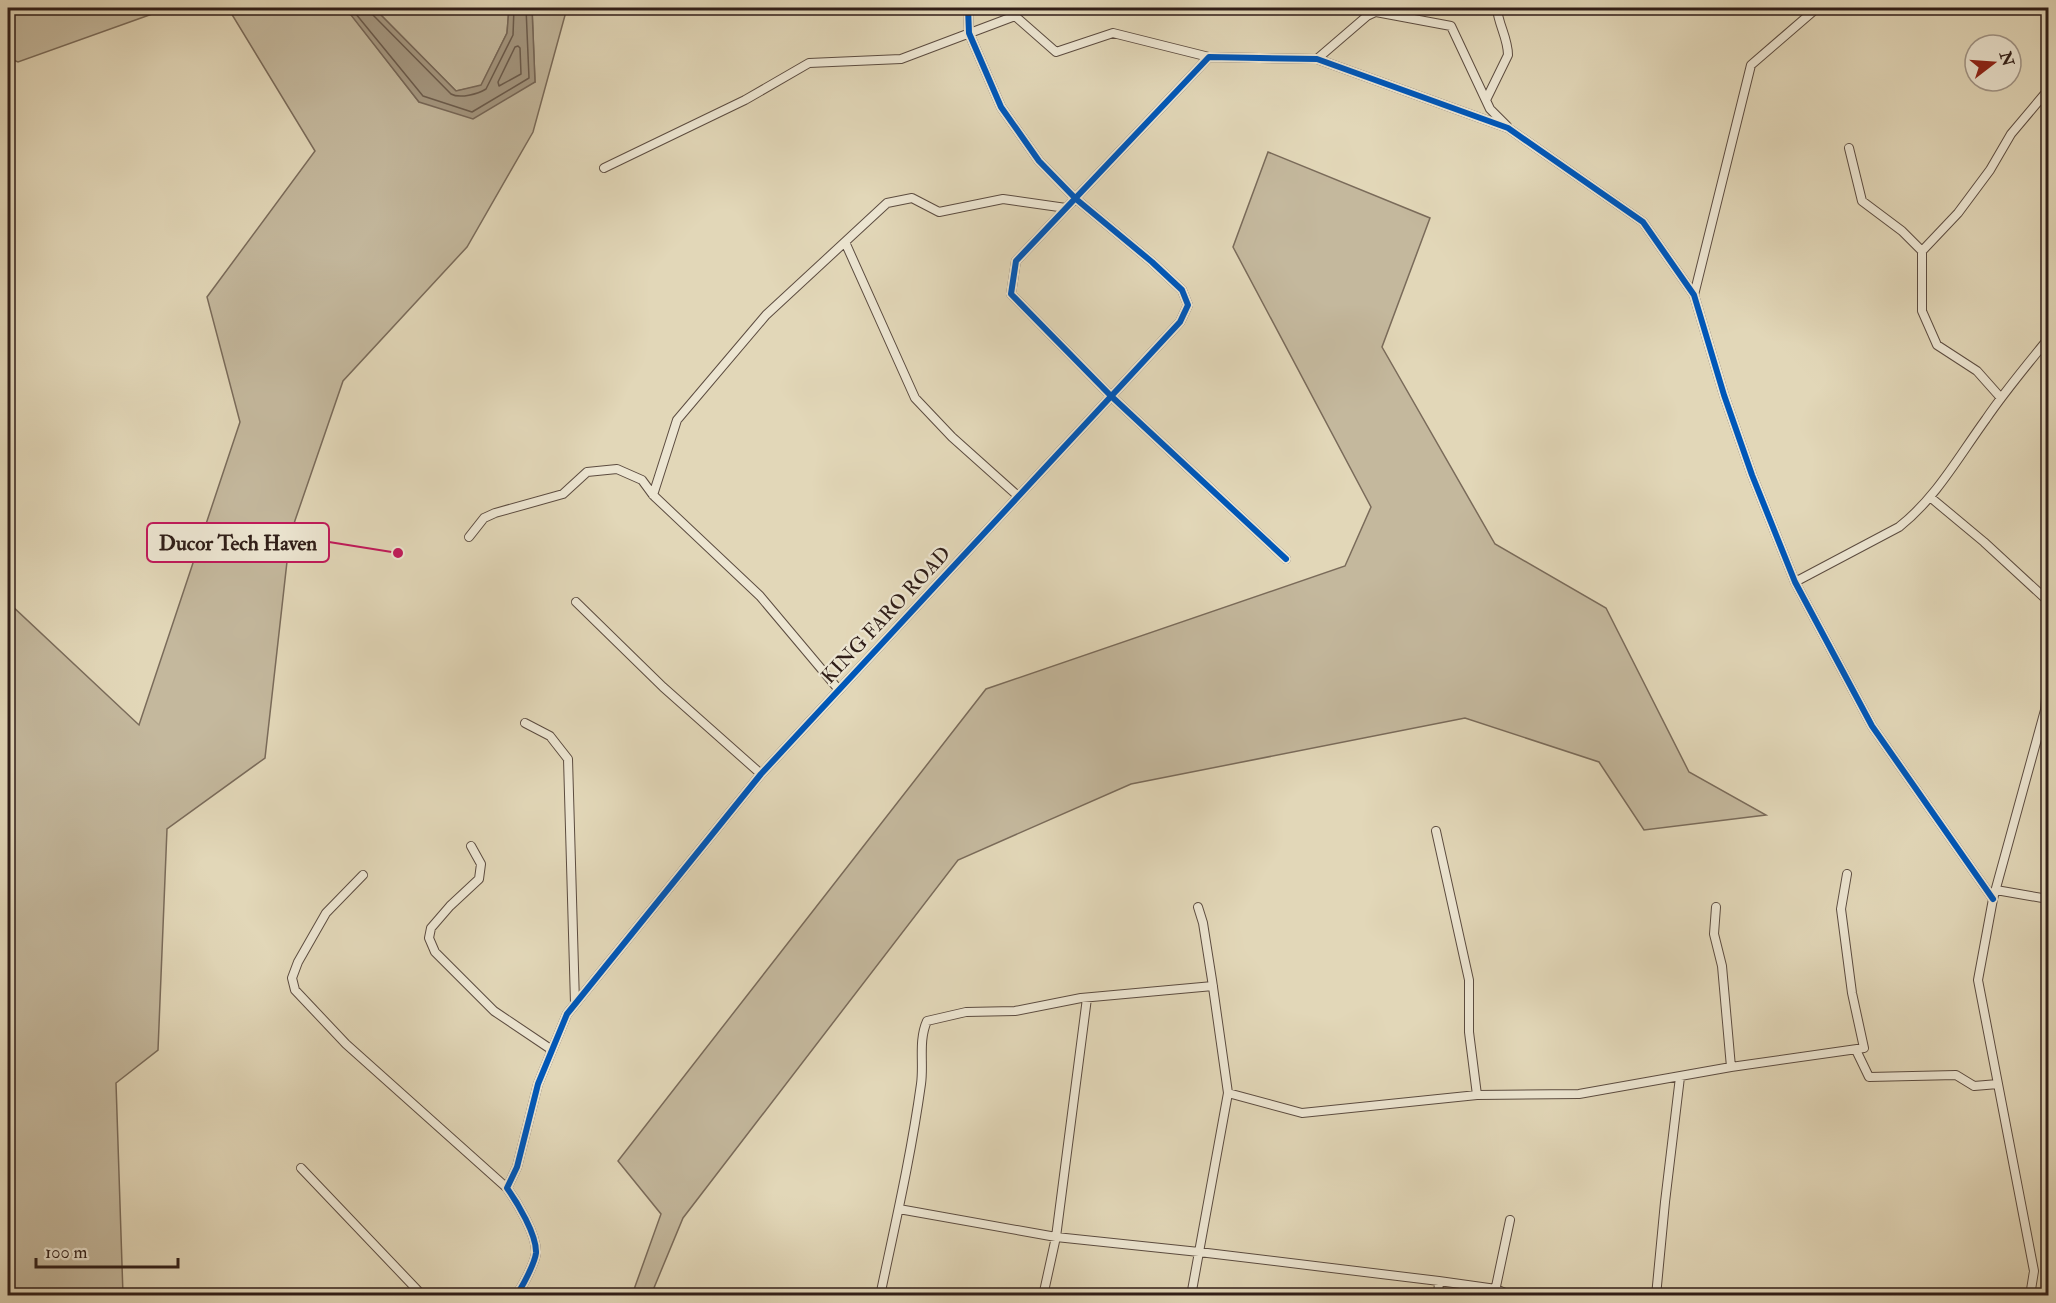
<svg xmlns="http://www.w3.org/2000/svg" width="2056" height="1303" font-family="'IM FELL Double Pica',serif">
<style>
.green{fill:#c4b89d;stroke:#7a6b5a;stroke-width:1.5}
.water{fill:#a59882;stroke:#766758;stroke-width:1.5}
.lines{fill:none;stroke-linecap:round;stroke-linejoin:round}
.shore{stroke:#6a5b4d;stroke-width:1.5}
.street-casing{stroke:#5c4c40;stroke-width:10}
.street{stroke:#ece5d1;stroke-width:8}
.cycleway-casing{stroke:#ece5d1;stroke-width:10}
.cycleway{stroke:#0057b8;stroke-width:6}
.labels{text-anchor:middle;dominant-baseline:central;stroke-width:4.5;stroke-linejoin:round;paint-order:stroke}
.street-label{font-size:20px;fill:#301e18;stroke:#ece5d1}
.leader{fill:none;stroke:#c2185b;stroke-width:2}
.callout-dot{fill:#c2185b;stroke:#ece5d1;stroke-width:2}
.callout{fill:#ece5d1;stroke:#c2185b;stroke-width:2}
.callout-label{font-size:21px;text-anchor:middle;font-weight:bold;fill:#301e18}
</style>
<rect width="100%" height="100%" fill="#e2d7b8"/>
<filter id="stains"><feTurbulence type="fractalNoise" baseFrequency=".00333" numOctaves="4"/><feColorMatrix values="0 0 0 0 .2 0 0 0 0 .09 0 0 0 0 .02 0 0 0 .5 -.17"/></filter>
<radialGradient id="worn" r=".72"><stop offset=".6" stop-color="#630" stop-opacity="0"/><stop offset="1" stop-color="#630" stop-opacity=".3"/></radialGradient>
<path class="green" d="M8,8h161l-151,54 -10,-4z
M228,8h112l11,6 68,88 116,-20 -3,-74h35l-34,124 -66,115 -124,134 -53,154 -25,223 -98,71 -9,221 -42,33 7,212h-115v-696l1,4 130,122 101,-303 -33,-125 108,-146z
M374,8h135l-2,25 -26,53 -25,5z
M1268,152l162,66 -48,129 113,197 111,64 83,164 77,43 -122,15 -45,-68 -134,-44 -334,66 -173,76 -275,358 -32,77h-19l29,-81 -43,-53 368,-472 359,-123 26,-59 -138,-260z"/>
<path class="water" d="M340,8h34l82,83 25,-6 26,-52 2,-25h23l3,74 -62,37 -54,-17 -68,-87z"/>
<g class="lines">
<path class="shore" d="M351,8l72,88 49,16 57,-34 -3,-70
M370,8l2,6 79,80c9,5 27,0 35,-5l27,-54 1,-27
M518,46l2,2 1,26 -22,12 -1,-4 17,-35z"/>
<defs>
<path id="street" d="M1363,8l13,4 75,14 39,83 17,17
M1317,59l50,-43 17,-8
M1486,100l22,-45c0,-17 -10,-31 -11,-47
M1849,148l13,53 40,30 20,20v60l15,34 40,26 24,27
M604,168l141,-68 64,-37 92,-4 114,-43 41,36 57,-19 96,24
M845,242l70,156 37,39 66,59
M1922,251l36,-38 32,-43 21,-36 37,-44
M1694,295l57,-230 66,-57
M653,495l24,-75 89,-105 121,-112 25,-5 27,14 64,-13 63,9
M1930,497l54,45 64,59
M469,537l15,-19 11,-5 68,-19 24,-22 30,-3 25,11 11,15 107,101 79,94
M1286,559l-175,-163 -100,-102 5,-33 193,-204 108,2 191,69 135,94 51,73 30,100 28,80 43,107 77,144 121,173
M1795,582l104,-55c37,-29 60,-71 87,-108 19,-28 41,-54 62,-80
M576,602l87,85 98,87
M525,723l25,13 18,23 7,244
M1436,831l33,149v52l8,63
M471,846l10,18 -2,15 -29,27 -19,22 -2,10 6,14 59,59 58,39
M363,875l-37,38 -28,49 -6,16 3,12 51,54 161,144
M1996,890l52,9
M1716,907l-2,27 8,32 9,101
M1856,1050l13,27 87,-2 18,11 24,-2
M1228,1093l74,20 175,-18 102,-1 152,-27 133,-19 -12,-55 -11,-84 6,-35
M301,1168l122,128
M899,1209l157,28 143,15 240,29 57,8 16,7
M515,1296c7,-7 20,-34 21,-43 1,-18 -19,-51 -29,-65l10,-21 21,-83 29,-70 194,-240 419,-452 8,-17 -6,-15 -30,-28 -76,-63 -37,-38 -38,-54 -32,-74 -1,-25
M880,1296c15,-71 31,-140 41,-212 3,-20 -3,-43 6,-63l39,-9 49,-1 66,-13 132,-12
M1043,1296l13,-59 31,-239
M1191,1296l37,-203 -16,-113 -9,-57 -5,-16
M1438,1296l1,-15
M1494,1296l16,-76
M1656,1296l9,-94 15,-125
M2030,1296l4,-25 -56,-291 15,-81 52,-189 3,-36"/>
</defs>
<use href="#street" class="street-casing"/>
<use href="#street" class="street"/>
<defs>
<path id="cycleway" d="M1286,559l-175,-163 -100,-102 5,-33 193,-204 108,2 191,69 135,94 51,73 30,100 28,80 43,107 77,144 121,173
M515,1296c7,-7 20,-34 21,-43 1,-18 -19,-51 -29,-65l10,-21 21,-83 29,-70 194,-240 419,-452 8,-17 -6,-15 -30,-28 -76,-63 -37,-38 -38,-54 -32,-74 -1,-25"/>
</defs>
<use href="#cycleway" class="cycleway-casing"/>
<use href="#cycleway" class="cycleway"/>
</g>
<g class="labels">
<g class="street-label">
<text transform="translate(886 615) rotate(-47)">KING FARO ROAD</text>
</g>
</g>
<path class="leader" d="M398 553L329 542"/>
<circle class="callout-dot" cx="398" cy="553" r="6"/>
<rect class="callout" x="147" y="523" width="182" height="39" rx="6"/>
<g class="callout-label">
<text x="238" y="550">Ducor Tech Haven</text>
</g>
<rect width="2056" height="1303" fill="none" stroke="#e2d7b8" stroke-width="30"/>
<rect x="9" y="9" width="2038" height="1285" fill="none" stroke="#301e18" stroke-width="3"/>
<rect x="15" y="15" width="2026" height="1273" fill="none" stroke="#301e18" stroke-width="1.5"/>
<g transform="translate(1993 63) rotate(73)"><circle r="28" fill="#ece5d1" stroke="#a19587" stroke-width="1.5"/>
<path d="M0-4.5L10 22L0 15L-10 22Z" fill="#8f2418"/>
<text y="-9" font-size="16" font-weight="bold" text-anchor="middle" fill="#301e18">N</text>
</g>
<path d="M36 1258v9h142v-9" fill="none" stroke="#301e18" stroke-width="3"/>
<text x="45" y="1258" font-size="18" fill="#301e18" stroke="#ece5d1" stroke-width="4.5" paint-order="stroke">100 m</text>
<rect width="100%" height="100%" filter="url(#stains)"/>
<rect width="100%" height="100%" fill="url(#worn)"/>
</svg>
